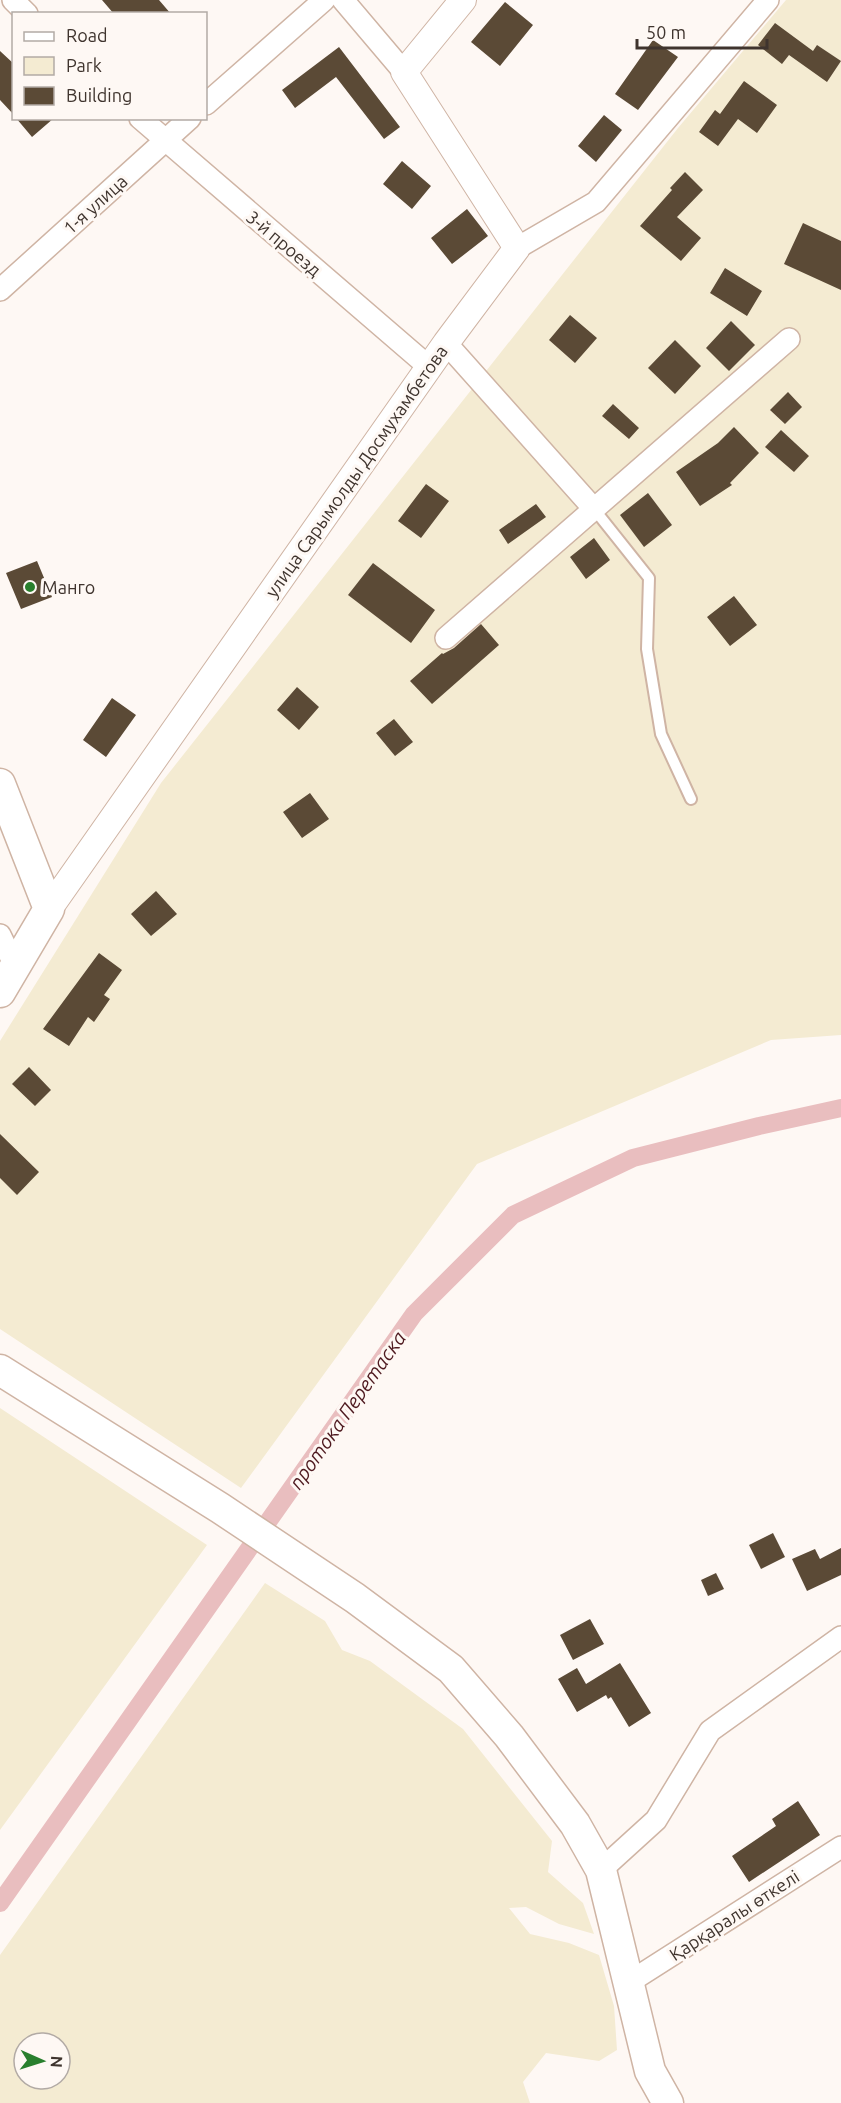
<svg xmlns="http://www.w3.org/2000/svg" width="841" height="2103" font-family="Ubuntu,sans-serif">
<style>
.green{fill:#f4ebd2;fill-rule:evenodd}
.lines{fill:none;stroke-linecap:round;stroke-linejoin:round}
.canal{stroke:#e9bebf;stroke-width:18}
.building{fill:#5b4a36}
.service-casing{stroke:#cfb4a4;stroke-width:14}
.minor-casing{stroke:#cfb4a4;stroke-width:24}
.tertiary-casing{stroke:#cfb4a4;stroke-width:28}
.secondary-casing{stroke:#cfb4a4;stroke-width:33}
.service{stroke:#fff;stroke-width:10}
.minor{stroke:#fff;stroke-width:21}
.tertiary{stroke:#fff;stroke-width:26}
.secondary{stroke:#fff;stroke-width:30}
.poi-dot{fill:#297f2d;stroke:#fef8f4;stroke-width:2}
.labels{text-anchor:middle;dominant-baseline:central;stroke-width:6;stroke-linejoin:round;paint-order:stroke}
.street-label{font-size:18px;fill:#3f342e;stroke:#fef8f4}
.poi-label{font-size:18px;fill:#3f342e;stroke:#fef8f4;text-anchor:start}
.water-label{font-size:20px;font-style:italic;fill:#4e191f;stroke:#fef8f4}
</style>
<rect width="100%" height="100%" fill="#fef8f4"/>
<path class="green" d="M786,0h55v1035l-70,5 -294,124 -236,324 -241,-159v-288l161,-258 517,-655z
M0,1408l207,137 -207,285z
M265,1583l60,38 17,29 28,11 93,68 89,112 -4,31 35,31 11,31 -35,-10 -33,-17 -17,1 21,26 39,9 30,12 15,51 3,44 -18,11 -53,-8 -23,29 7,21h-530v-148zM24,2043h36v36h-36z"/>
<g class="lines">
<path class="canal" d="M0,1903l414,-589 99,-99 120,-57 126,-32 82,-18"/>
</g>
<path class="building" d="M102,0h57l12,14h-57z
M505,2l28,23 -33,41 -29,-24z
M775,23l38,28 4,-6 24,16 -14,21 -38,-27 -7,9 -24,-19z
M653,40l25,17 -40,53 -23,-16z
M339,47l61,80 -16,12 -48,-62 -41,31 -13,-18z
M0,51l14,13v51l-14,-15z
M744,81l33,24 -20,28 -19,-14 -20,27 -19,-14 16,-22 5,4z
M604,115l18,15 -26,32 -18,-16z
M16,118h38l-22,19z
M402,161l29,25 -19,23 -29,-25z
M685,172l18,18 -26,27 24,21 -20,23 -41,-35 32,-36 -2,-2z
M467,209l21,27 -36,28 -21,-26z
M803,223l38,18v49l-57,-26z
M725,268l37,23 -15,25 -37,-23z
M570,315l27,23 -22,25 -26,-23z
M731,321l24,24 -26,26 -23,-23z
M675,340l26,26 -26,28 -27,-26z
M788,392l14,15 -17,17 -15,-14z
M613,404l26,24 -10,11 -27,-23z
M734,427l25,26 -29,30 2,2 -32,21 -24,-34 42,-29z
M781,430l28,26 -15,16 -29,-25z
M426,484l23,17 -28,37 -23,-17z
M648,493l24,32 -28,22 -24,-32z
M536,504l10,13 -38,27 -9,-14z
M594,538l16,22 -24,19 -16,-22z
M37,561l15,36 -31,12 -15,-36z
M373,563l62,47 -24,33 -63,-48z
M734,596l23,29 -27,21 -23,-29z
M481,624l18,21 -67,59 -22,-23 32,-28 1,1 11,-6z
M297,687l22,20 -20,23 -22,-20z
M112,698l24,17 -30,42 -23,-17z
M394,719l19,23 -18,14 -19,-23z
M310,793l19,26 -27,19 -19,-26z
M156,891l21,23 -26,22 -20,-22z
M99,953l23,17 -18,25 6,4 -16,23 -6,-5 -19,29 -26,-17z
M29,1067l22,23 -16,16 -23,-22z
M0,1134l39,38 -22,23 -17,-17z
M773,1533l12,24 -24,12 -12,-24z
M841,1548v27l-34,16 -15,-32 23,-10 5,10z
M716,1573l8,16 -16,7 -7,-16z
M590,1619l14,25 -31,16 -13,-25z
M620,1663l31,50 -22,14 -18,-30 -3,2 -2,-4 -29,17 -19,-33 19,-11 9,16z
M798,1801l22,34 -71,47 -17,-26 44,-30 -4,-7z"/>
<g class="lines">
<defs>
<path id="service" d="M594,509l55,69 -2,71 14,85 30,65"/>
<path id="minor" d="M13,0l14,14
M343,0l61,72
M206,104l118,-104
M140,118l289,249
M517,248l79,-46 172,-202
M0,290l190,-172
M446,343l148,166
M446,638l343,-299
M0,935l15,31
M601,1870l55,-50 54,-89 131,-94
M628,1983l213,-136"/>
<path id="tertiary" d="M49,909l397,-566 71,-95 -113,-176 59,-72"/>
<path id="secondary" d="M0,784l49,125 -49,83
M0,1370l220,138 135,90 96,71 58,67 66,88 26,46 49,201 18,32"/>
</defs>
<use href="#service" class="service-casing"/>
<use href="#minor" class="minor-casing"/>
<use href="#tertiary" class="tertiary-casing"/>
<use href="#secondary" class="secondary-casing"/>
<use href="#service" class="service"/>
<use href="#minor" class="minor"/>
<use href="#tertiary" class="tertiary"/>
<use href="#secondary" class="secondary"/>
</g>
<circle class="poi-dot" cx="30" cy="587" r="6"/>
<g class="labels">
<g class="street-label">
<text transform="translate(95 204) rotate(-42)">1-я улица</text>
<text transform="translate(284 243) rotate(40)">3-й проезд</text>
<text transform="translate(356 471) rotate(-55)">улица Сарымолды Досмухамбетова</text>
<text transform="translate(734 1915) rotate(-33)">Қарқаралы өткелі</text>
</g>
<g class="poi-label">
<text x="42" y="587">Манго</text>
</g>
<g class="water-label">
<text transform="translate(347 1410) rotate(-55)">протока Перетаска</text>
</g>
</g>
<rect x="12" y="12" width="195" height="108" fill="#fef8f4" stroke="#b2aaa5" stroke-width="1.5"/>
<rect x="24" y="32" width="30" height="9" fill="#ffffff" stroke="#b2aaa5" stroke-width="1.5"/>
<text x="66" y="42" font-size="18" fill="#3f342e">Road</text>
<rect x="24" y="57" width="30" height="18" fill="#f4ebd2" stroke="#b2aaa5" stroke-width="1.5"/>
<text x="66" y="72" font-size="18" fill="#3f342e">Park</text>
<rect x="24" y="87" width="30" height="18" fill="#5b4a36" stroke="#b2aaa5" stroke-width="1.5"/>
<text x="66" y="102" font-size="18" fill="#3f342e">Building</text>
<g transform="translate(42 2061) rotate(93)"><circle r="28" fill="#fef8f4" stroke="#b2aaa5" stroke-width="1.5"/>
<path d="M0-4.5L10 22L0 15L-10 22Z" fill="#297f2d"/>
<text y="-9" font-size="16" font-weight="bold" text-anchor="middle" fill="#3f342e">N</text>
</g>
<path d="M637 39v9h130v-9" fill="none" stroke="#3f342e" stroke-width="3"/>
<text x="646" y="39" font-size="18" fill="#3f342e" stroke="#fef8f4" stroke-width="4.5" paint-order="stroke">50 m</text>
</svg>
